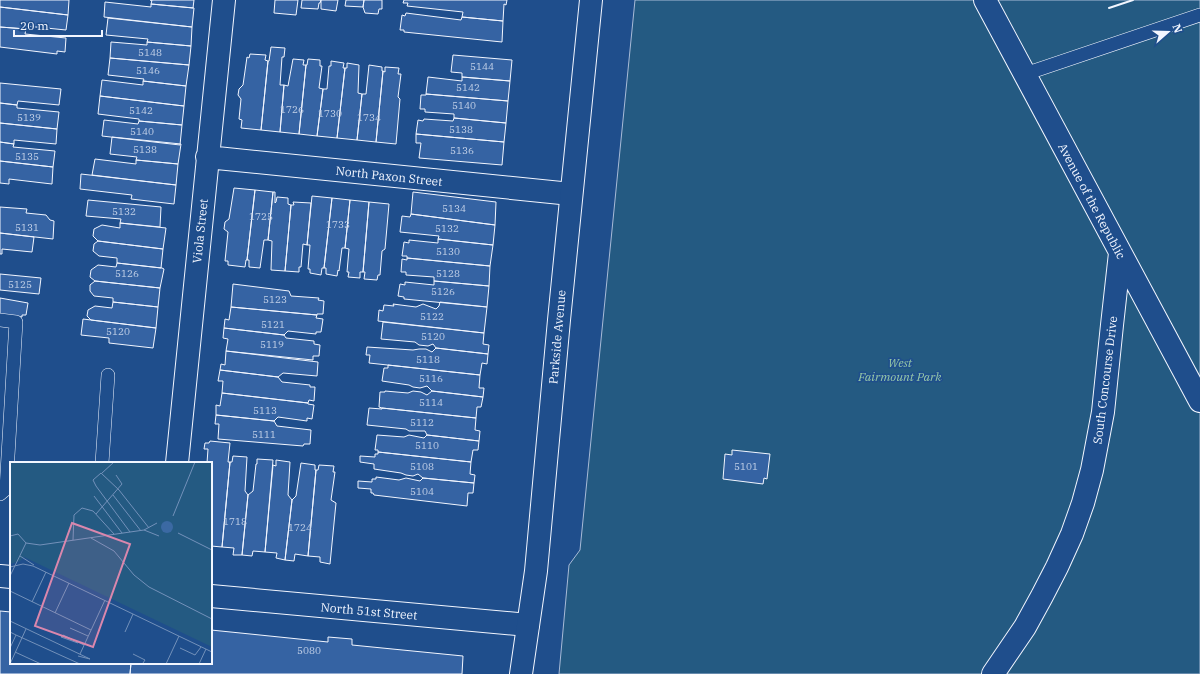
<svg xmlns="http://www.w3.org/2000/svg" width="1200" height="674" font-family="'IBM Plex Serif',serif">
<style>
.green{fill:#245a82;stroke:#a8bbd7}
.building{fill:#3563a3;stroke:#f2f6ff}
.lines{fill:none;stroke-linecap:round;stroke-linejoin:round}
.lane-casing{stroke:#f2f6ff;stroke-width:14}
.street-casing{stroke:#f2f6ff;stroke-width:24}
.secondary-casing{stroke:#f2f6ff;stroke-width:24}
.lane{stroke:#1f4e8c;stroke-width:13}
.street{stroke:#1f4e8c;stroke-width:22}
.secondary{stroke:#1f4e8c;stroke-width:22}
.wall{stroke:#f2f6ff;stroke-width:2}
.labels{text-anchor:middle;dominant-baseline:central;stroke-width:3;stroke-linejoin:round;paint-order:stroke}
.number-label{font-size:10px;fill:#c3d1e8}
.street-label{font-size:12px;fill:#f2f6ff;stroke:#1f4e8c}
.park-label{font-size:12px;font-style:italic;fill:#97c8a6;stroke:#1f4e8c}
.inset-road{fill:none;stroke:#7391ba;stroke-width:1}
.view{fill:#da87ad;fill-opacity:0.15;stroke:#da87ad;stroke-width:2}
.inset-edge{fill:none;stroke:#f2f6ff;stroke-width:2}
</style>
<rect width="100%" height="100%" fill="#1f4e8c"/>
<path class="green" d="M635,0h565v674h-641l10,-109 11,-15z"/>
<path class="building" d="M0,0h69l-1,15 -68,-8z
M150,0h44l-1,8 -42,-4 1,-4z
M275,0h23l-2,15 -22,-2z
M302,0h19l-1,3h-1l-1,6 -17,-1z
M321,0h17l-2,11 -15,-2z
M346,0h18l-1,7 -18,-1z
M364,0h18v9h-3l-1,5 -13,-1 -2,-6z
M404,0h103l-1,5 -2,-1 -1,17 -41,-4 1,-5 -56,-6 1,-3h-5z
M105,2l46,5v-3l43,4 -2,19 -88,-10z
M0,7l68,8 -2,15 -40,-4v3l-26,-2z
M406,13l55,7 1,-3 41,4 -1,21 -98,-10v-2h-4l2,-15 3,1z
M108,18l84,9 -1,19 -44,-4 1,-3 -42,-4z
M0,27l26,2 -1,5 41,4 -1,14 -8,-1v3l-57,-7z
M111,42l36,3v-3l44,4 -2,19 -79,-7z
M271,47l14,1 -1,9h-2l-2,28h4l-4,47 -19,-2 7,-69h1z
M250,54l16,1 -1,5 3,1 -7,69 -20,-2 1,-8 -3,-1 2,-20 -3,-4 1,-6 4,-4 4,-28 2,1z
M453,55l59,5 -2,21 -48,-4v-4l-11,-1z
M110,58l79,7 -3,21 -43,-5 1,-2 -36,-4z
M293,59l11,1 -1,5h3l-7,69 -19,-2 4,-47 4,1z
M308,59l12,1v6h2l-3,22 4,1 -6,47 -18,-2 7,-69h1z
M331,61l13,2 -1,5h2l-8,70 -20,-2 6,-47h4l2,-23h2z
M347,63l12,2 -1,28 4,1 -5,46 -20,-2 8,-70h2z
M369,65l13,2v4h1l-7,71 -19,-2 5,-46h4z
M385,67l14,1 -1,6h3l-3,23 2,2 -4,45 -20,-2 7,-71 2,1z
M428,77l34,4v-4l48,4 -2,20 -82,-7z
M102,80l41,5v-4l43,5 -2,20 -84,-10z
M0,83l61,6 -2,16 -41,-4 -1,4 -17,-2z
M426,94l82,7 -2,22 -52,-5v-4l-29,-2v-3h-5l1,-14h5z
M100,96l84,10 -2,19 -43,-4v-2l-41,-5z
M0,103l17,2v3l42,4 -2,17 -57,-6z
M454,118l52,5 -2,19 -88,-8 2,-14 5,1 1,-2 29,2z
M104,120l34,4 1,-3 43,4 -2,20 -78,-9z
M0,123l57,6 -1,15 -42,-4v4l-14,-2z
M416,134l88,8 -2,23 -83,-7 2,-15h-5z
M112,137l69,7 -3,20 -42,-4 1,-3 -27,-3z
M0,142l14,2 -1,3 42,4 -2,16 -53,-6z
M95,159l41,5v-4l42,4 -2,21 -84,-10z
M0,161l53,6 -1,17 -43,-5v5l-9,-1z
M81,174l95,11 -2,19 -43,-5 1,-4 -52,-6z
M234,188l21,2 -8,70h-1l-1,7 -17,-2v-4h-3l3,-29 -4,-3 1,-7 4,-3z
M255,190l18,2 -5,48h-4l-4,28 -11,-1v-7h-2z
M273,192h2v11l1,-1 1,-5 11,1v6l3,1 -6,66 -14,-1 1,-29 -4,-1z
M413,192l83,10 -1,23 -84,-11z
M312,196l20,2 -8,70h-2l-1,7 -11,-2v-4h-2l2,-24h-3z
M332,198l18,2 -5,48h-3l-3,23 -1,-1 -1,6 -11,-2v-6h-2z
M88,200l73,7 -1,20 -40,-4 1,-4 -35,-3z
M350,200l19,2 -6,70h-3v6l-12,-1 1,-5h-2l2,-23 -4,-1z
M293,202l18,1 -4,42 -4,-1 -2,23h-2v5l-14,-1 6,-66h3z
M369,202l20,2 -4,45 -3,2 -2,24h-2l-1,5 -13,-1 1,-7h-2z
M0,207l27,2 -1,4 20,2 4,5 4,1 -1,18 -53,-6z
M411,214l84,11 -2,20 -55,-6 1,-3 -39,-4 2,-16 8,1z
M120,223l46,5 -3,21 -65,-8 -5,-5 1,-7 8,-4 18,3z
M0,233l34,4 -2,15 -30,-3v5h-2z
M438,239l55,6 -3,21 -83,-8v-2h-5l2,-14 5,1v-3l29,3z
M98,241l65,8 -2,19 -44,-5v-5l-18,-2 -6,-5 1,-7z
M407,258l83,8 -1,20 -55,-5v-4l-28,-2v-3h-5l1,-13 5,1z
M117,263l45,5 2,1 -4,19 -65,-7 -5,-4 1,-7 7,-5 18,2z
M0,274l41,4 -2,16 -39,-4z
M95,281l65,7 -2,19 -45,-5v-4l-19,-2 -4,-5v-6z
M434,281l55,5 -2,21 -83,-8v-2l-6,-1 2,-12 5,1v-3l29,3z
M233,284l56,7 2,5 28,2 -1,2 6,1 -1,13h-6v1l-86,-8z
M0,298l28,5 -2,12h-4v2l-22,-2z
M113,302l45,5 -2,21 -65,-8 -4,-4 1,-6 7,-4 17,2z
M440,302l47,5 -3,26 -106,-12 1,-11 4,1 1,-6 10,1 -1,-2 23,3 7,-3 13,5 3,-3z
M231,307l86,8 -1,3 7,1 -2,13h-5v2l-28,-3 -4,4 -60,-7 1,-9 4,1z
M83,319l73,9 -3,20 -44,-5v-5l-28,-3z
M383,322l101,11 -1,11 6,1 -1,9 -52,-6 -3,-4 -5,2 -9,-1 -4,-3 -34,-3z
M224,328l60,7 2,3 28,3v3l6,1 -1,11h-6v4l-87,-9 2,-12 -5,-1z
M367,347l46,3 6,-1h7l6,3 4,-4 52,6 -1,10 -5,-1 -2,12 -111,-12 1,-8h-4z
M226,351l92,11 -1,14 -34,-3 -5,4 -58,-7 1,-6 4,1z
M388,365l92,10 -1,13h5l-1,9 -51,-6 -5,-5 -7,2 -7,-1 -4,-2 -27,-4 2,-13h4z
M220,370l58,7 4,5 28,3v2h5l-1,14 -5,-1 -1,3 -86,-10 1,-12h-5z
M385,391l23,2 5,-2 8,1 6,3 5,-4 51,6 -2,10h-4l-1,11 -94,-10 -3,-1 1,-15h5z
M222,393l86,10v1l6,1 -2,14 -5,-1v3l-29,-4 -4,4 -58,-6v-10l4,1z
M369,408l13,1v-1l94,10 -1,12 5,1 -1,10 -52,-6 -2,-4h-16l-3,-2 -39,-4z
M216,415l58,6 3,5 34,4 -1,14h-6l-1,2 -85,-7 1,-15h-4z
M377,435l27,2 5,-2 15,3 3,-3 52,6 -1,9h-5l-2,12 -93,-10v-2h-3z
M210,441l20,2 -2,19h2l-8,85 -11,-1v5v-88h-4l1,-14h-4l1,-6h4z
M732,450l38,4 -3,25 -3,-1 -1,6 -40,-5 2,-25 7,1z
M378,452l93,10 -1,12 5,1 -1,8 -51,-5 -5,-4 -5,2 -7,-1 -5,-2 -27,-4v-5l-14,-2v-6l15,1v-3h3z
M233,456l14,1 -2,34 3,4 -6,60h-9l1,-7 -12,-1 8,-85h2z
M257,459l16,1 -8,92 -12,-1 -1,5 -10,-1 6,-60 5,-4 3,-27h1z
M276,460l14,2 -2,33 4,5 -7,60 -9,-2 1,-5 -12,-1 8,-87 3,1z
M301,463l14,2v5h1l-8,86 -13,-2 -1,7 -9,-1 7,-60 4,-4z
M319,465l15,1 -1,6h2l-4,28 5,3 -6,61 -10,-2v-5l-12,-1 8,-86h2z
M376,477l23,3 7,-2 14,3 3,-3 51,5 -1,10h-5l-1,13 -93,-11 -1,-2h-2v-4l-13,-1v-7l14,1v-3h4z
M0,611l11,1v51h120l-1,11h-130z
M211,630l117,12v-5l24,2v6l111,11 -1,18h-332l1,-11h80z"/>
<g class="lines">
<defs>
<path id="lane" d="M1025,74l175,-59
M0,320l16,2 -10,167 -6,5
M102,463l6,-88"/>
<path id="street" d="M207,157l364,37
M177,463l47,-463
M0,576l11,1
M211,596l317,29"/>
<path id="secondary" d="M985,0l215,401
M521,674l15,-103 23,-251 32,-320
M993,674l32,-47 17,-31 15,-29 15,-33 11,-31 9,-33 11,-58 9,-87 8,-72"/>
</defs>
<use href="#lane" class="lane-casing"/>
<use href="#street" class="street-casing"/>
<use href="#secondary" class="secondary-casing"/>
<use href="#lane" class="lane"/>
<use href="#street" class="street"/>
<use href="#secondary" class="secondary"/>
<path class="wall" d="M1109,8l24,-8"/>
</g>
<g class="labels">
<g class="number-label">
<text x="150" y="52">5148</text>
<text x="482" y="66">5144</text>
<text x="148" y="70">5146</text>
<text x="468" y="87">5142</text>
<text x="464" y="105">5140</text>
<text x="292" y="109">1726</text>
<text x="141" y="110">5142</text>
<text x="330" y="113">1730</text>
<text x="29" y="117">5139</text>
<text x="369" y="117">1734</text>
<text x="461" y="129">5138</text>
<text x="142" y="131">5140</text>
<text x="145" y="149">5138</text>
<text x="462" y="150">5136</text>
<text x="27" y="156">5135</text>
<text x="454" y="208">5134</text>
<text x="124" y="211">5132</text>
<text x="261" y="216">1725</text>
<text x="338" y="224">1733</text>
<text x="27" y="227">5131</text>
<text x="447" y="228">5132</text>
<text x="448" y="251">5130</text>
<text x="127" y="273">5126</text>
<text x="448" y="273">5128</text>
<text x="20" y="284">5125</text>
<text x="443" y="291">5126</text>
<text x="275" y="299">5123</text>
<text x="432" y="316">5122</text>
<text x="273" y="324">5121</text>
<text x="118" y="331">5120</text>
<text x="433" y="336">5120</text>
<text x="272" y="344">5119</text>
<text x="428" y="359">5118</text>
<text x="431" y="378">5116</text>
<text x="431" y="402">5114</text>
<text x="265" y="410">5113</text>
<text x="422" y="422">5112</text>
<text x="264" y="434">5111</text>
<text x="427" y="445">5110</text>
<text x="422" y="466">5108</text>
<text x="746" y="466">5101</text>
<text x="422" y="491">5104</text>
<text x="235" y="521">1718</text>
<text x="300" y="527">1724</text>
<text x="309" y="650">5080</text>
</g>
<g class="street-label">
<text transform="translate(389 176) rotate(6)">North Paxon Street</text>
<text transform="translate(1092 201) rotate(62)">Avenue of the Republic</text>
<text transform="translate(200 231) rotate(-84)">Viola Street</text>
<text transform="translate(557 337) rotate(-85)">Parkside Avenue</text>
<text transform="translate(1105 380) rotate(-83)">South Concourse Drive</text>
<text transform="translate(369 611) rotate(5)">North 51st Street</text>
</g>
<g class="park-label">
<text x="900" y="362">West<tspan x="900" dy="14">Fairmount Park</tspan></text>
</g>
</g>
<g transform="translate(10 462)">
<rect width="202" height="202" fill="#1f4e8c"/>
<path d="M0,0h202v185l-188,-90 -4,4 -10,3z" fill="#245a82"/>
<path d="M151 65a6 6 0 1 1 12 0a6 6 0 1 1-12 0Z" fill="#3b69a3"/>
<path class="inset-road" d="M92,11l12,-11M103,33l28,36M84,34l28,37M86,52l26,-30 -6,-9M163,54l22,-54M134,68l15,6M120,70l-34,-46 -3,-6 8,-7 18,17 30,38M168,71l34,17M0,74l8,-2 8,9M81,76l23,13 20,24 15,12 63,32M63,78l1,-25 8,-7 11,3 21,23M16,81l14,2 104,-15 13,-7M10,94l14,9M0,105l13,-3 10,2 179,86M0,114l16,-33M0,129l81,39M22,140l14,-30M45,151l14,-30M0,159l80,38 -12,-3M60,166l18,8M0,170l6,3 -6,13M115,170l8,-18M6,173l64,29M68,181l-17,-6 2,-2 21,10M170,186l15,7 6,-8M5,190l26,12M70,192l25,-54M123,192l12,6 -2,3M0,202l16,-35M156,202l13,-28M189,202l7,-15"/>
<path class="view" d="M62,61l58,21 -37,103 -58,-21z"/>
<rect width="202" height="202" class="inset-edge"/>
</g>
<g transform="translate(1168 32) rotate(70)" stroke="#1f4e8c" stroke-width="3" paint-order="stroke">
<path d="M0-3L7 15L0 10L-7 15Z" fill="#f2f6ff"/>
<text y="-6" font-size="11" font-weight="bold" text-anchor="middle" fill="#f2f6ff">N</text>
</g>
<path d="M14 30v6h88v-6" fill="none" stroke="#f2f6ff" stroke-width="2"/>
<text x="20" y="30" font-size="12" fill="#f2f6ff" stroke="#1f4e8c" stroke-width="3" paint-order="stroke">20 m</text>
</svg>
